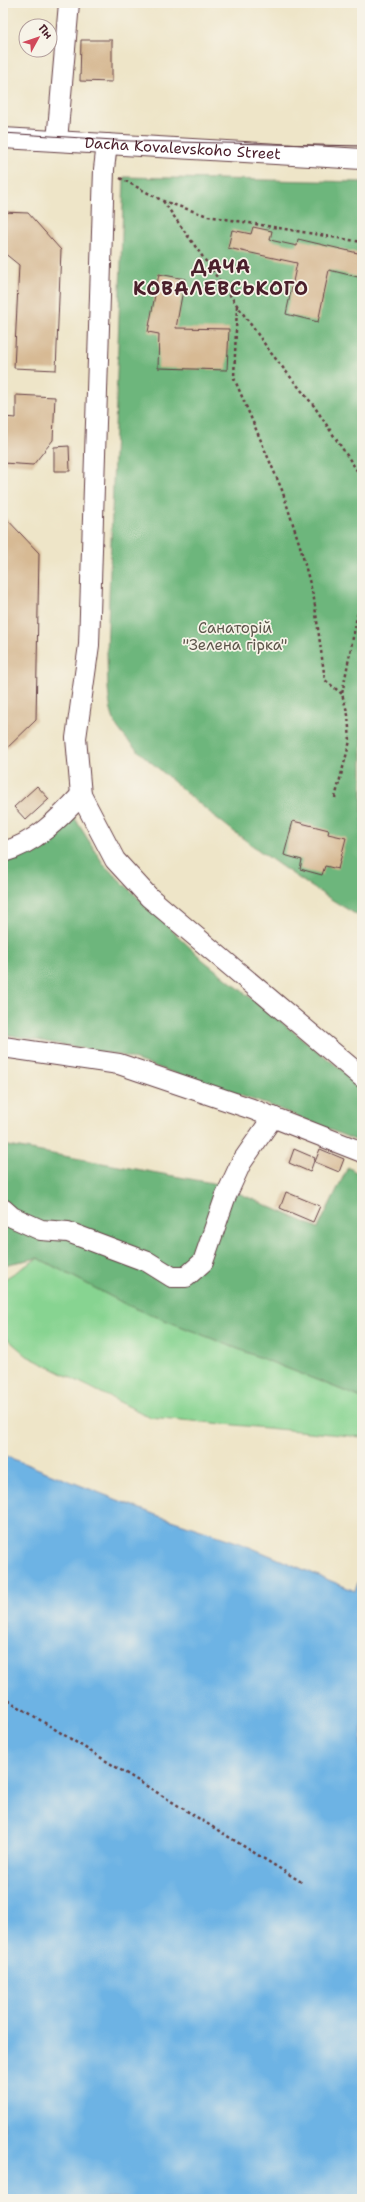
<svg xmlns="http://www.w3.org/2000/svg" width="365" height="2202" font-family="'Shantell Sans',sans-serif">
<style>
.green{fill:#87d491;stroke:#687a5e}
.forest{fill:#6db67b;stroke:#5c6a53}
.water{fill:#6db3e4;stroke:#5c6988}
.building{fill:#d7ba94}
.lines{fill:none;stroke-linecap:round;stroke-linejoin:round}
.minor-casing{stroke:#633d43;stroke-width:22}
.path{stroke:#633d43;stroke-width:2.5;stroke-dasharray:3 3;stroke-linecap:butt}
.minor{stroke:#fff;stroke-width:20}
.tram{stroke:#4a1f2b;stroke-width:1}
.labels{text-anchor:middle;dominant-baseline:central;stroke-width:3.5;stroke-linejoin:round;paint-order:stroke}
.street-label{font-size:15px;fill:#4a1f2b;stroke:#f7f3e8}
.park-label{font-size:15px;fill:#5c554a;stroke:#f7f3e8}
.district-label{font-size:19px;font-weight:bold;letter-spacing:1px;fill:#4a1f2b;stroke:#f7f3e8}
</style>
<rect width="100%" height="100%" fill="#f7f3e8"/>
<filter id="ink" filterUnits="userSpaceOnUse"><feTurbulence type="fractalNoise" baseFrequency=".025" numOctaves="2"/><feDisplacementMap in="SourceGraphic" scale="8" xChannelSelector="R" yChannelSelector="G"/><feConvolveMatrix kernelMatrix="1 2 1 2 8 2 1 2 1" color-interpolation-filters="sRGB"/></filter>
<filter id="wash" filterUnits="userSpaceOnUse"><feTurbulence type="fractalNoise" baseFrequency=".012" numOctaves="4" result="noise"/><feDisplacementMap in="SourceGraphic" scale="16" xChannelSelector="R" yChannelSelector="G"/><feGaussianBlur stdDeviation="0.9" result="paint"/><feColorMatrix in="noise" values="0 0 0 0 0 0 0 0 0 0 0 0 0 0 0 0 0 1.4 0 .05"/><feComposite in="paint" operator="in"/></filter>
<g filter="url(#wash)">
<rect width="100%" height="100%" fill="#eee5c8"/>
<path class="green" d="M38,1258l89,47 235,93v39l-212,-20 -123,-61 -24,-21v-55z"/>
<path class="forest" d="M124,177l238,5v736c-70,-41 -136,-89 -196,-143 -16,-14 -36,-29 -48,-47 -12,-18 -10,-53 -11,-75z
M74,817l30,48 99,95 159,126v57l-85,-35 -153,-52 -121,-22v-177l22,-8z
M3,1145l215,39 100,44 30,-61 14,9v222l-235,-93 -89,-47 -35,7z"/>
<path class="water" d="M3,1455l153,60 84,28 115,48 7,-19v627h-359z"/>
<g id="blocks">
<path class="building" d="M81,40h31v42l-32,-1z
M3,212l25,1 33,37 -5,120 -42,-2 5,-103 -16,-13z
M253,227l19,4 -2,9 27,6 1,-7 64,15v24l-33,-8 -11,52 -32,-8 11,-51 -69,-15 4,-18 19,4z
M159,274l26,5 -9,49 53,1 -2,41 -69,-2 1,-34 -11,-2z
M16,395l39,2 -2,43 -20,25 -30,-2v-46l13,1z
M69,446l1,25h-16v-24z
M3,515l36,38 -3,167 -33,32z
M37,786l12,13 -23,21 -12,-13z
M293,821l36,9 -1,4 18,4 -8,31 -13,-3 -3,9 -22,-6 2,-9 -18,-5z
M294,1149l21,9 -5,14 -21,-9z
M320,1149l24,10 -5,13 -24,-10z
M286,1192l34,14 -7,16 -33,-14z"/>
</g>
</g>
<g filter="url(#ink)">
<use href="#blocks" fill-opacity="0" stroke="#633d43" stroke-width="1"/>
<g class="lines">
<defs>
<g id="minor">
<path id="s1" d="M3,138l359,21"/>
<path d="M57,141l12,-138"/>
<path d="M107,144l-3,25 -15,476 -13,93 5,57 34,65 34,37 213,180"/>
<path d="M3,852c31,-8 57,-34 78,-57"/>
<path d="M3,1047l116,17 133,45 110,43"/>
<path d="M3,1209l9,8 29,13 27,2 80,30 24,15h14l17,-15 22,-64 16,-35 32,-46"/>
</g>
</defs>
<use href="#minor" class="minor-casing"/>
<path class="path" d="M120,178l43,23 45,15 154,26
M163,201l108,152 43,53 48,72
M237,306l-3,72 48,112 18,56 14,53 11,81 17,14
M335,798l15,-57 -2,-26 -6,-21 20,-103
M3,1697l300,186"/>
<use href="#minor" class="minor"/>
<path class="tram" d="M3,133l127,8 232,5"/>
</g>
</g>
<g class="labels">
<g class="street-label">
<text stroke="none"><textPath href="#s1" startOffset="180">Dacha Kovalevskoho Street</textPath></text>
</g>
<g class="park-label">
<text x="235" y="628">Санаторій<tspan x="235" dy="17">"Зелена гірка"</tspan></text>
</g>
<g class="district-label">
<text x="221" y="266">ДАЧА<tspan x="221" dy="22">КОВАЛЕВСЬКОГО</tspan></text>
</g>
</g>
<rect width="365" height="2202" fill="none" stroke="#f7f3e8" stroke-width="16"/>
<g transform="translate(38 38) rotate(50)"><circle r="19" fill="#f7f3e8" stroke="#b29e9c"/>
<path d="M0-3L7 15L0 10L-7 15Z" fill="#d1495b"/>
<text y="-6" font-size="11" font-weight="bold" text-anchor="middle" fill="#4a1f2b">Пн</text>
</g>
</svg>
